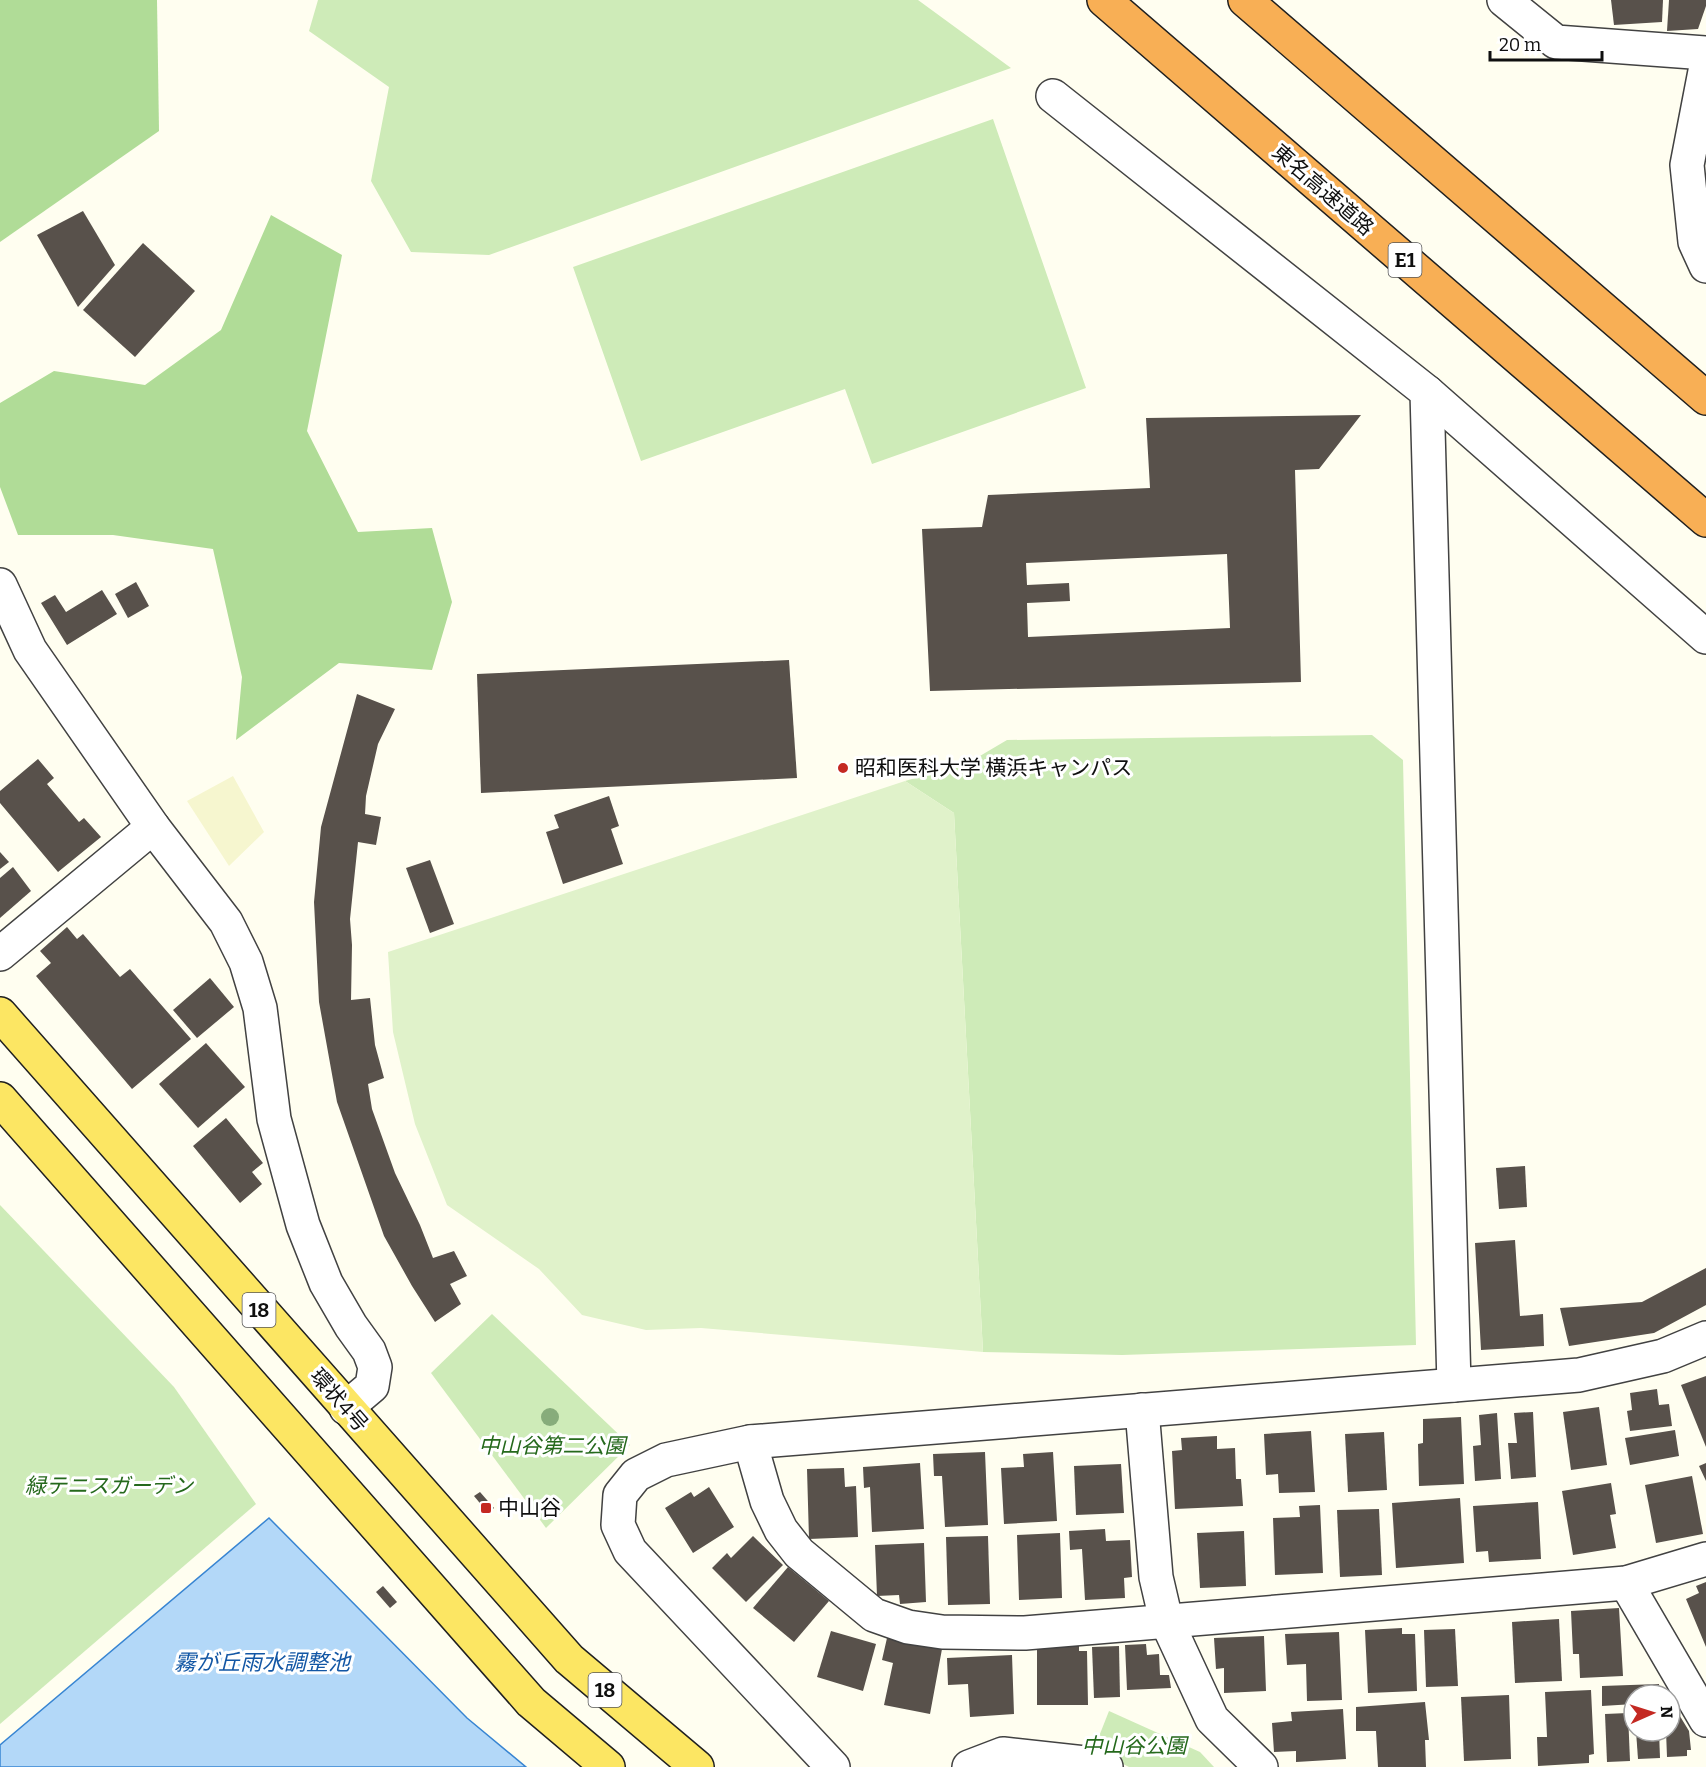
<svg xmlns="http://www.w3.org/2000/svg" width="1706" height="1767" font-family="Bitter,'Noto Sans JP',serif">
	<rect width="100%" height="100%" fill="#fffef0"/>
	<!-- farmland -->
	<path fill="#f6f6cf" d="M233,776L264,832L229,866L187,801Z"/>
	<!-- green -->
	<g fill="#ceebb8">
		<path d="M318,0H918L1011,68L489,255L411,252L371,181L389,87L309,31Z"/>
		<path d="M993,119L1086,388L872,464L845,389L641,461L573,267Z"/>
		<path d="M1372,735L1403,760L1416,1345L1122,1355L983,1352L954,813L905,781L968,763L1007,740Z"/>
		<path d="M0,1205L174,1387L256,1504L0,1724Z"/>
		<path d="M492,1314L630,1445L546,1528L431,1373Z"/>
		<path d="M1109,1711L1200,1752L1214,1767H1129L1094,1749Z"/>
	</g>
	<!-- forest -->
	<g fill="#b0dc97">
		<path d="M0,0H157L159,131L0,242Z"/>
		<path d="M271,215L342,255L307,431L358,532L432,528L452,602L432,670L339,663L236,740L242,677L213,549L113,535H18L0,487V403L54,371L145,385L221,330Z"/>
	</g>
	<!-- pitch -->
	<path fill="#e0f2ca" d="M905,781L954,813L983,1352L701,1328L646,1330L582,1315L539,1269L447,1205L415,1124L393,1032L388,952Z"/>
	<!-- water -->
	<path fill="#b3d8f8" stroke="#3885d2" stroke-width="1.5" d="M269,1518L467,1718L526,1767H0V1745Z"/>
	<!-- building -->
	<g fill="#58514b" fill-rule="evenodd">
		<path d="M1611,0H1663L1662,22L1614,25Z"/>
		<path d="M1669,0H1706V6L1698,29L1667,31Z"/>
		<path d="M83,211L115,265L78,307L37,235Z"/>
		<path d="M143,243L195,291L135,357L83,310Z"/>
		<path d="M1361,415L1319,469L1295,470L1301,682L930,691L922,529L982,527L988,495L1150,488L1146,418ZM1227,554L1230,628L1028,637L1027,603L1070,601L1069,583L1027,585L1026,563Z"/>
		<path d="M136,582L149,606L128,618L115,594Z"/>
		<path d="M102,590L117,614L67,645L41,603L55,595L66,612Z"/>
		<path d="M789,660L797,778L481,793L477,674Z"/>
		<path d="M357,694L395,709L378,744L366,796L365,814L381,817L376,845L358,842L350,919L352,945L351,1000L370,998L375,1045L384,1078L368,1084L372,1109L395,1173L420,1225L433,1258L454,1251L467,1276L450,1284L461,1304L435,1322L412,1286L384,1236L337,1102L319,1002L314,902L321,827Z"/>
		<path d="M38,759L54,778L47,784L79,822L84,818L101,837L58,872L0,803V791Z"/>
		<path d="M609,796L619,826L611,829L623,864L563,884L546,832L559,828L554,815Z"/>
		<path d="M0,852L9,862L0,869Z"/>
		<path d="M430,860L454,924L430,933L406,868Z"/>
		<path d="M13,867L31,891L0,918V878Z"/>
		<path d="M67,927L77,939L83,934L120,977L130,969L191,1039L132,1089L36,976L51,963L40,951Z"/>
		<path d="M210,978L234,1007L197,1038L173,1010Z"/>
		<path d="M206,1043L245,1087L198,1128L159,1084Z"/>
		<path d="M226,1118L263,1163L252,1172L262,1184L240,1203L193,1146Z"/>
		<path d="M1525,1166L1527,1207L1499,1209L1496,1168Z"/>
		<path d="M1515,1240L1520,1316L1543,1314L1544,1346L1481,1350L1475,1243Z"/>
		<path d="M1706,1268V1305L1654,1333L1569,1346L1560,1308L1642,1302Z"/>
		<path d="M1706,1376V1447L1681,1385Z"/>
		<path d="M1657,1389L1659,1405L1669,1404L1672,1426L1630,1431L1627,1411L1632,1410L1630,1393Z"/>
		<path d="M1599,1407L1607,1465L1571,1470L1563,1412Z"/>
		<path d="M1533,1412L1536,1477L1511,1479L1508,1443H1517L1514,1413Z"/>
		<path d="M1497,1413L1501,1479L1475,1481L1473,1446L1481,1445L1479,1415Z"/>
		<path d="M1461,1417L1464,1484L1419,1486L1418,1444L1423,1443V1419Z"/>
		<path d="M1675,1430L1679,1456L1630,1465L1625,1438Z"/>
		<path d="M1311,1431L1315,1492L1279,1493L1278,1474L1266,1475L1264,1434Z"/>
		<path d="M1384,1432L1387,1490L1348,1492L1345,1434Z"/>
		<path d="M1217,1436V1449L1235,1448L1236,1479H1241L1243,1506L1175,1509L1172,1451L1182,1450L1181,1438Z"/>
		<path d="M985,1452L988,1525L945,1527L942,1476H934L933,1454Z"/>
		<path d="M1053,1452L1057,1521L1004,1524L1001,1468L1024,1467L1023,1454Z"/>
		<path d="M920,1463L924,1529L872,1532L870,1487L864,1488L863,1467Z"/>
		<path d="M1706,1463V1481L1699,1466Z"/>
		<path d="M1121,1464L1124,1513L1076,1515L1074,1466Z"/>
		<path d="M844,1468L845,1487L856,1486L858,1537L809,1539L807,1469Z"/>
		<path d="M1692,1476L1703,1534L1656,1543L1645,1485Z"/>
		<path d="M1611,1483L1616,1514L1610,1515L1616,1548L1573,1555L1562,1491Z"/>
		<path d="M709,1487L734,1527L693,1553L665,1508L691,1492L694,1497Z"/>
		<path d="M480,1492L494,1508L488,1513L474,1496Z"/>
		<path d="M1460,1498L1464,1563L1396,1568L1392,1503Z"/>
		<path d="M1538,1502L1541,1559L1489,1562L1488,1551L1476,1552L1473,1506Z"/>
		<path d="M1320,1505L1323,1573L1275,1575L1273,1518L1300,1517L1299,1506Z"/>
		<path d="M1379,1509L1382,1575L1340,1577L1337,1510Z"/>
		<path d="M1105,1529L1106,1541L1130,1540L1132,1577L1124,1578L1125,1598L1085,1600L1082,1549L1070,1550L1069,1531Z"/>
		<path d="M1244,1531L1246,1586L1200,1588L1197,1533Z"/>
		<path d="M1060,1533L1062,1598L1019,1600L1017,1535Z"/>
		<path d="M753,1536L783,1565L746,1602L712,1568L727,1553L731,1558Z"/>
		<path d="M988,1536L990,1604L948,1605L946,1537Z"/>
		<path d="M924,1543L926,1602L900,1604L899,1595L877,1596L875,1545Z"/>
		<path d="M788,1567L829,1601L794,1642L753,1608Z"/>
		<path d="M1706,1582V1647L1686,1599L1699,1593L1696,1586Z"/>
		<path d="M383,1586L397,1602L390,1608L376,1592Z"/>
		<path d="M1619,1608L1623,1676L1580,1678L1579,1654H1573L1571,1611Z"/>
		<path d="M1559,1619L1562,1681L1515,1683L1512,1622Z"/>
		<path d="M1402,1628V1634H1415L1417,1691L1368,1693L1365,1630Z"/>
		<path d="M1455,1629L1458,1686L1426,1687L1424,1630Z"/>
		<path d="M831,1631L876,1644L863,1691L817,1677Z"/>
		<path d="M1339,1632L1342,1700L1307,1701L1306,1664L1287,1665L1285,1634Z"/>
		<path d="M1264,1636L1266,1691L1224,1693V1668L1216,1669L1214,1638Z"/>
		<path d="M887,1638L942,1649L930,1714L884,1705L893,1663L882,1660Z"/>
		<path d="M1146,1644L1147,1655L1159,1654L1160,1675H1169L1171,1688L1127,1690L1125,1645Z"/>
		<path d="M1037,1645H1079V1651H1087L1088,1705H1037Z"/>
		<path d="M1119,1646L1120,1697L1094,1698L1092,1647Z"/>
		<path d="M1012,1655L1014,1714L970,1717L968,1684L948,1685L947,1658Z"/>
		<path d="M1659,1684L1660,1695H1634V1704L1602,1706V1686Z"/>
		<path d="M1591,1690L1594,1754L1589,1755V1763L1538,1766L1537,1737H1547L1545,1692Z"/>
		<path d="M1509,1695L1511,1759L1464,1761L1461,1697Z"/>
		<path d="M1425,1702L1429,1740H1425L1426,1767H1378L1376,1731H1356V1707Z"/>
		<path d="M1670,1708H1675L1689,1731L1691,1750H1687V1756L1667,1757L1666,1731H1670Z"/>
		<path d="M1343,1709L1346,1759L1296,1762V1751L1274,1752L1272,1723L1292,1721L1291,1712Z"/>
		<path d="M1628,1713L1630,1761L1607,1762L1605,1714Z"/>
		<path d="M1636,1731H1659L1660,1758L1638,1759Z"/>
	</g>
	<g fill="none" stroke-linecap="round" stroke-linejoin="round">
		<!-- minor casing -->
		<g stroke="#424242" stroke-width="36">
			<g id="minor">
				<path d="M1504,0L1556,42L1706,53"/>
				<path d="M1706,66L1687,165L1695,242L1706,266"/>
				<path d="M1053,96L1427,392L1454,1385"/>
				<path d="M1427,392L1706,637"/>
				<path d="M0,585L30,650L153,827L226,922L246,962L260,1008L274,1119L303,1225L326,1283L351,1326L369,1351L375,1367L372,1386L346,1408"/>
				<path d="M0,954L153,827"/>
				<path d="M1142,1410L1156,1577L1166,1620L1212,1719L1261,1767"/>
				<path d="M750,1442L767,1501L781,1530L799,1553L874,1615L908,1627L942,1632L1025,1633L1626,1583L1706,1559"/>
				<path d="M1626,1583L1706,1720"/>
				<path d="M833,1767L630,1551L618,1525L620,1495L636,1475L666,1460L750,1442L1579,1375L1663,1356L1706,1338"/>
				<path d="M969,1767L1003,1754L1103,1765L1106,1767"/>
			</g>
		</g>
		<!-- major casing -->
		<g stroke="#202020" stroke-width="36">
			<g id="major">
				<path d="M0,1014L569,1659L697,1767"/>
				<path d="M0,1099L531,1702L608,1767"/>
			</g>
		</g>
		<!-- highway casing -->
		<g stroke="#202020" stroke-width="36">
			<g id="highway">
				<path d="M1104,0L1706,520"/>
				<path d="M1245,0L1706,398"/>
			</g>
		</g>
		<!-- minor -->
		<use href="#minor" stroke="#fff" stroke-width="33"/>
		<!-- major -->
		<use href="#major" stroke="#fce663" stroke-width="33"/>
		<!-- highway -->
		<use href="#highway" stroke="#f8af55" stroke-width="33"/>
	</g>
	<!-- trees -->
	<circle fill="#87ac7b" cx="550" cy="1417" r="9"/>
	<!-- markers -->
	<g fill="#c42922" stroke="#fff" stroke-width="2">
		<circle cx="843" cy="768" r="6"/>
		<rect x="480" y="1502" width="12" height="12" rx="3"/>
	</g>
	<g text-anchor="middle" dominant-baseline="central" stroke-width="6" stroke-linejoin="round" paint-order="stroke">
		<!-- shield labels -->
		<g fill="#fff" stroke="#575757" stroke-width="1.5">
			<rect x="1388.5" y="243" width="33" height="34" rx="4.5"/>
			<rect x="242.5" y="1293" width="33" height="34" rx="4.5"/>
			<rect x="588.5" y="1673" width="33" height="34" rx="4.5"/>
		</g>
		<g font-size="20" font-weight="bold" fill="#0f0f0f">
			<text x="1405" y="260">E1</text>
			<text x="259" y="1310">18</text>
			<text x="605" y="1690">18</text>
		</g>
		<!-- street labels -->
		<g font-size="21" fill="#0f0f0f" stroke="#fff">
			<text transform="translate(1323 190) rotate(41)">東名高速道路</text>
			<text transform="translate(339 1400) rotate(49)">環状4号</text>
		</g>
		<!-- poi labels -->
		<g font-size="21" fill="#0f0f0f" stroke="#fff" text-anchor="start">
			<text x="855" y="768">昭和医科大学 横浜キャンパス</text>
			<text x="498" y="1508">中山谷</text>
		</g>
		<!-- park labels -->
		<g font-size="21" font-style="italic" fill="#25691c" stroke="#fff">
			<text x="552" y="1446">中山谷第二公園</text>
			<text x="109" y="1486">緑テニスガーデン</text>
			<text x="1134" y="1746">中山谷公園</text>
		</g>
		<!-- water labels -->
		<g font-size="22" font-style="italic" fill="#1357a5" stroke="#fff">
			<text x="262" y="1662">霧が丘雨水調整池</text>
		</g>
	</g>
	<!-- north arrow -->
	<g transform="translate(1652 1713) rotate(87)"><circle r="28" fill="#ffffff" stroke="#9f9f9f" stroke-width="1.5"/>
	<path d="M0-4.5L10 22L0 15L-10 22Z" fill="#c42922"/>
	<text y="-9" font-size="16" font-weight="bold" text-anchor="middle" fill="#0f0f0f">N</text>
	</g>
	<!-- scale -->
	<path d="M1490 51v9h112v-9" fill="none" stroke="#0f0f0f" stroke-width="3"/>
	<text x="1499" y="51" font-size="18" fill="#0f0f0f" stroke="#ffffff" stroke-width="4.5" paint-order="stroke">20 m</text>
</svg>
